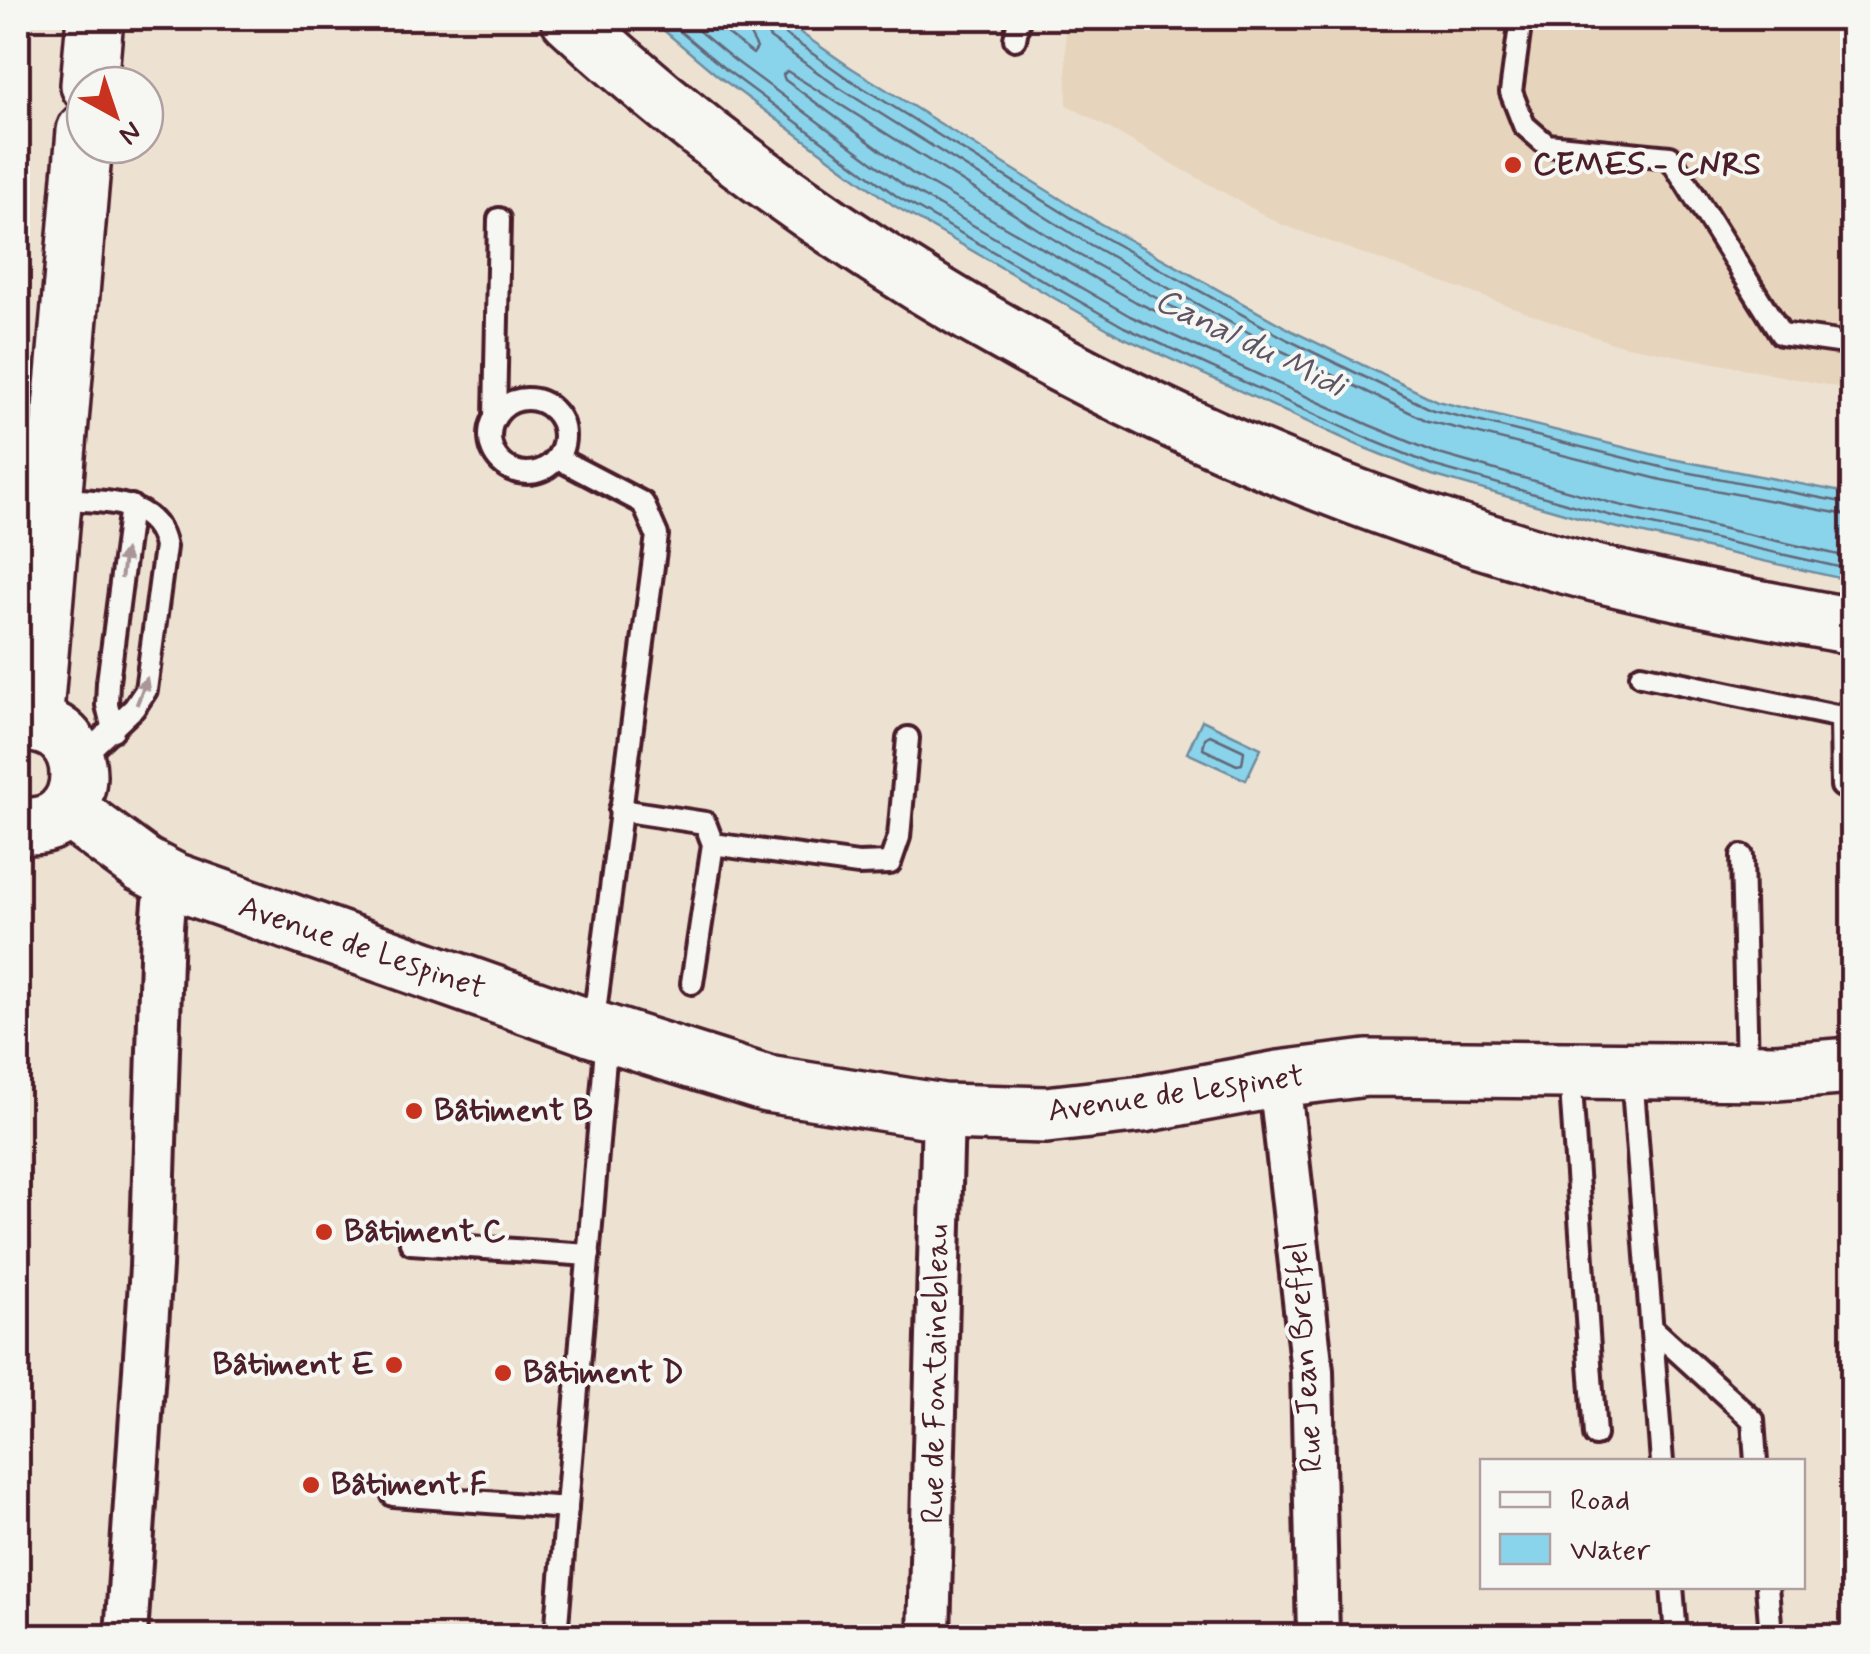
<svg xmlns="http://www.w3.org/2000/svg" width="1870" height="1654" font-family="Mynerve,sans-serif">
	<rect width="100%" height="100%" fill="#ede2d2"/>
	<filter id="ink" filterUnits="userSpaceOnUse"><feTurbulence type="fractalNoise" baseFrequency=".01" numOctaves="2"/><feDisplacementMap in="SourceGraphic" scale="20" xChannelSelector="R" yChannelSelector="G"/><feConvolveMatrix kernelMatrix="1 2 1 2 8 2 1 2 1" color-interpolation-filters="sRGB"/></filter>
	<g filter="url(#ink)">
		<!-- built -->
		<path fill="#e7d4bc" d="M1065,18H1852V390L1612,343L1280,224L1067,105Z"/>
		<!-- water -->
		<g fill="#8ad4eb" stroke="#708c9e" stroke-width="2.5">
			<path d="M649,18H779L850,67L1099,223L1292,331L1437,401L1667,458L1852,494V581L1609,526L1432,475L1360,446L1120,336L893,205L718,76Z"/>
			<path d="M1202,720L1261,748L1246,780L1187,753Z"/>
		</g>
		<g fill="none" stroke-linecap="round" stroke-linejoin="round">
			<!-- shore -->
			<g stroke="#646778" stroke-width="2.5">
				<path d="M664,18L725,69L898,197L1124,327L1364,437L1435,466L1612,516L1852,570"/>
				<path d="M683,18L733,59L905,186L1130,316L1369,425L1439,454L1615,504L1852,558"/>
				<path d="M707,18L753,54L757,48L749,33L747,18"/>
				<path d="M762,18L763,28L770,38L838,87L1087,243L1282,351L1428,421L1662,480L1852,516"/>
				<path d="M775,18L779,30L844,76L1094,232L1288,340L1433,410L1665,468L1852,504"/>
				<path d="M787,71L1079,255L1178,310L1179,317L1173,319L1136,302L913,174L785,80L783,75Z"/>
				<path d="M1210,735L1244,751L1242,764L1237,765L1203,749L1205,738Z"/>
			</g>
			<!-- lane casing -->
			<g stroke="#4a1f2b" stroke-width="28">
				<g id="lane">
					<path d="M1521,18L1511,92L1524,125L1547,145L1670,157L1781,334L1852,344"/>
					<path d="M1015,39L1019,18"/>
					<circle cx="527" cy="436" r="37"/>
					<path d="M495,417L499,219"/>
					<path d="M557,458L643,503L657,535L593,1027"/>
					<path d="M55,498C96,503 156,495 165,547L146,690L134,708L79,760"/>
					<path d="M1641,675L1841,717"/>
					<path d="M113,730L107,705L108,682L131,506"/>
					<path d="M1842,786L1841,717L1852,707"/>
					<path d="M620,810L705,823L713,844L692,983"/>
					<path d="M713,844L858,864L890,863L899,837L908,738"/>
					<path d="M1742,856L1747,1069"/>
					<path d="M1570,1073L1595,1435"/>
					<path d="M1632,1075L1662,1462"/>
					<path d="M411,1243L589,1255"/>
					<path d="M1652,1328L1753,1420L1756,1462"/>
					<path d="M393,1495L567,1508"/>
					<path d="M1672,1586L1676,1636"/>
					<path d="M1767,1586L1771,1636"/>
					<path d="M556,1636L607,1036"/>
				</g>
			</g>
			<!-- street casing -->
			<g stroke="#4a1f2b" stroke-width="48">
				<g id="street">
					<path d="M1279,1079L1312,1371L1318,1636"/>
					<path d="M126,1636L151,1267L162,927L164,903L174,881"/>
					<path d="M929,1636L943,1112"/>
				</g>
			</g>
			<!-- secondary casing -->
			<g stroke="#4a1f2b" stroke-width="62">
				<g id="secondary">
					<path d="M89,85L95,18"/>
					<path d="M34,724L85,131"/>
					<path d="M18,725C100,714 96,839 18,825"/>
					<path d="M67,809L143,865L174,881L593,1029L767,1084L943,1112L1046,1115L1143,1104L1279,1079L1367,1068L1776,1072L1852,1066"/>
				</g>
			</g>
			<!-- primary casing -->
			<g stroke="#4a1f2b" stroke-width="62">
				<path id="primary" d="M569,18C846,274 1189,457 1550,561C1649,589 1751,607 1852,626"/>
			</g>
			<!-- lane -->
			<use href="#lane" stroke="#f6f6f2" stroke-width="20"/>
			<!-- street -->
			<use href="#street" stroke="#f6f6f2" stroke-width="40"/>
			<!-- secondary -->
			<use href="#secondary" stroke="#f6f6f2" stroke-width="55"/>
			<!-- primary -->
			<use href="#primary" stroke="#f6f6f2" stroke-width="55"/>
		</g>
		<!-- one-way arrows -->
		<defs><path id="oneway-solid" d="M-6-.8H1V-3.2L6.5 0L1 3.2V.8H-6Z" transform="scale(2.5)"/></defs>
		<g fill="#a99598">
			<use href="#oneway-solid" transform="translate(123 564) rotate(-83)"/>
			<use href="#oneway-solid" transform="translate(142 691) rotate(-69)"/>
		</g>
	</g>
	<!-- markers -->
	<g fill="#c8321e" stroke="#f6f6f2" stroke-width="4">
		<circle cx="1513" cy="165" r="10"/>
		<circle cx="414" cy="1111" r="10"/>
		<circle cx="324" cy="1232" r="10"/>
		<circle cx="394" cy="1365" r="10"/>
		<circle cx="503" cy="1373" r="10"/>
		<circle cx="311" cy="1485" r="10"/>
	</g>
	<g text-anchor="middle" dominant-baseline="central" stroke-width="8" stroke-linejoin="round" paint-order="stroke">
		<!-- poi labels -->
		<g font-size="32" font-weight="bold" fill="#4a1f2b" stroke="#f6f6f2" text-anchor="start">
			<text x="1533" y="165">CEMES - CNRS</text>
			<text x="434" y="1111">Bâtiment B</text>
			<text x="344" y="1232">Bâtiment C</text>
			<text x="374" y="1365" text-anchor="end">Bâtiment E</text>
			<text x="523" y="1373">Bâtiment D</text>
			<text x="331" y="1485">Bâtiment F</text>
		</g>
		<!-- street labels -->
		<g font-size="32" fill="#4a1f2b" stroke="#f6f6f2">
			<text transform="translate(362 948) rotate(19)">Avenue de Lespinet</text>
			<text transform="translate(1176 1094) rotate(-8)">Avenue de Lespinet</text>
			<text transform="translate(1305 1357) rotate(-94)">Rue Jean Breffel</text>
			<text transform="translate(936 1374) rotate(-89)">Rue de Fontainebleau</text>
		</g>
		<!-- water labels -->
		<g font-size="35" font-style="italic" fill="#5d5565" stroke="#f6f6f2">
			<text transform="translate(1250 343) rotate(26)">Canal du Midi</text>
		</g>
	</g>
	<!-- margin -->
	<rect width="1870" height="1654" fill="none" stroke="#f6f6f2" stroke-width="60"/>
	<rect x="30" y="30" width="1810" height="1594" fill="none" stroke="#4a1f2b" stroke-width="4" filter="url(#ink)"/>
	<!-- legend -->
	<rect x="1480" y="1459" width="325" height="130" fill="#f6f6f2" stroke="#b1a0a2" stroke-width="2.5"/>
	<rect x="1500" y="1492" width="50" height="15" fill="#f6f6f2" stroke="#b1a0a2" stroke-width="2.5"/>
	<text x="1570" y="1509" font-size="30" fill="#4a1f2b">Road</text>
	<rect x="1500" y="1534" width="50" height="30" fill="#8ad4eb" stroke="#b1a0a2" stroke-width="2.5"/>
	<text x="1570" y="1559" font-size="30" fill="#4a1f2b">Water</text>
	<!-- north arrow -->
	<g transform="translate(115 115) rotate(140)"><circle r="48" fill="#f6f6f2" stroke="#b1a0a2" stroke-width="2.5"/>
	<path d="M0-8L18 38L0 25L-18 38Z" fill="#c8321e"/>
	<text y="-15" font-size="28" font-weight="bold" text-anchor="middle" fill="#4a1f2b">N</text>
	</g>
</svg>
